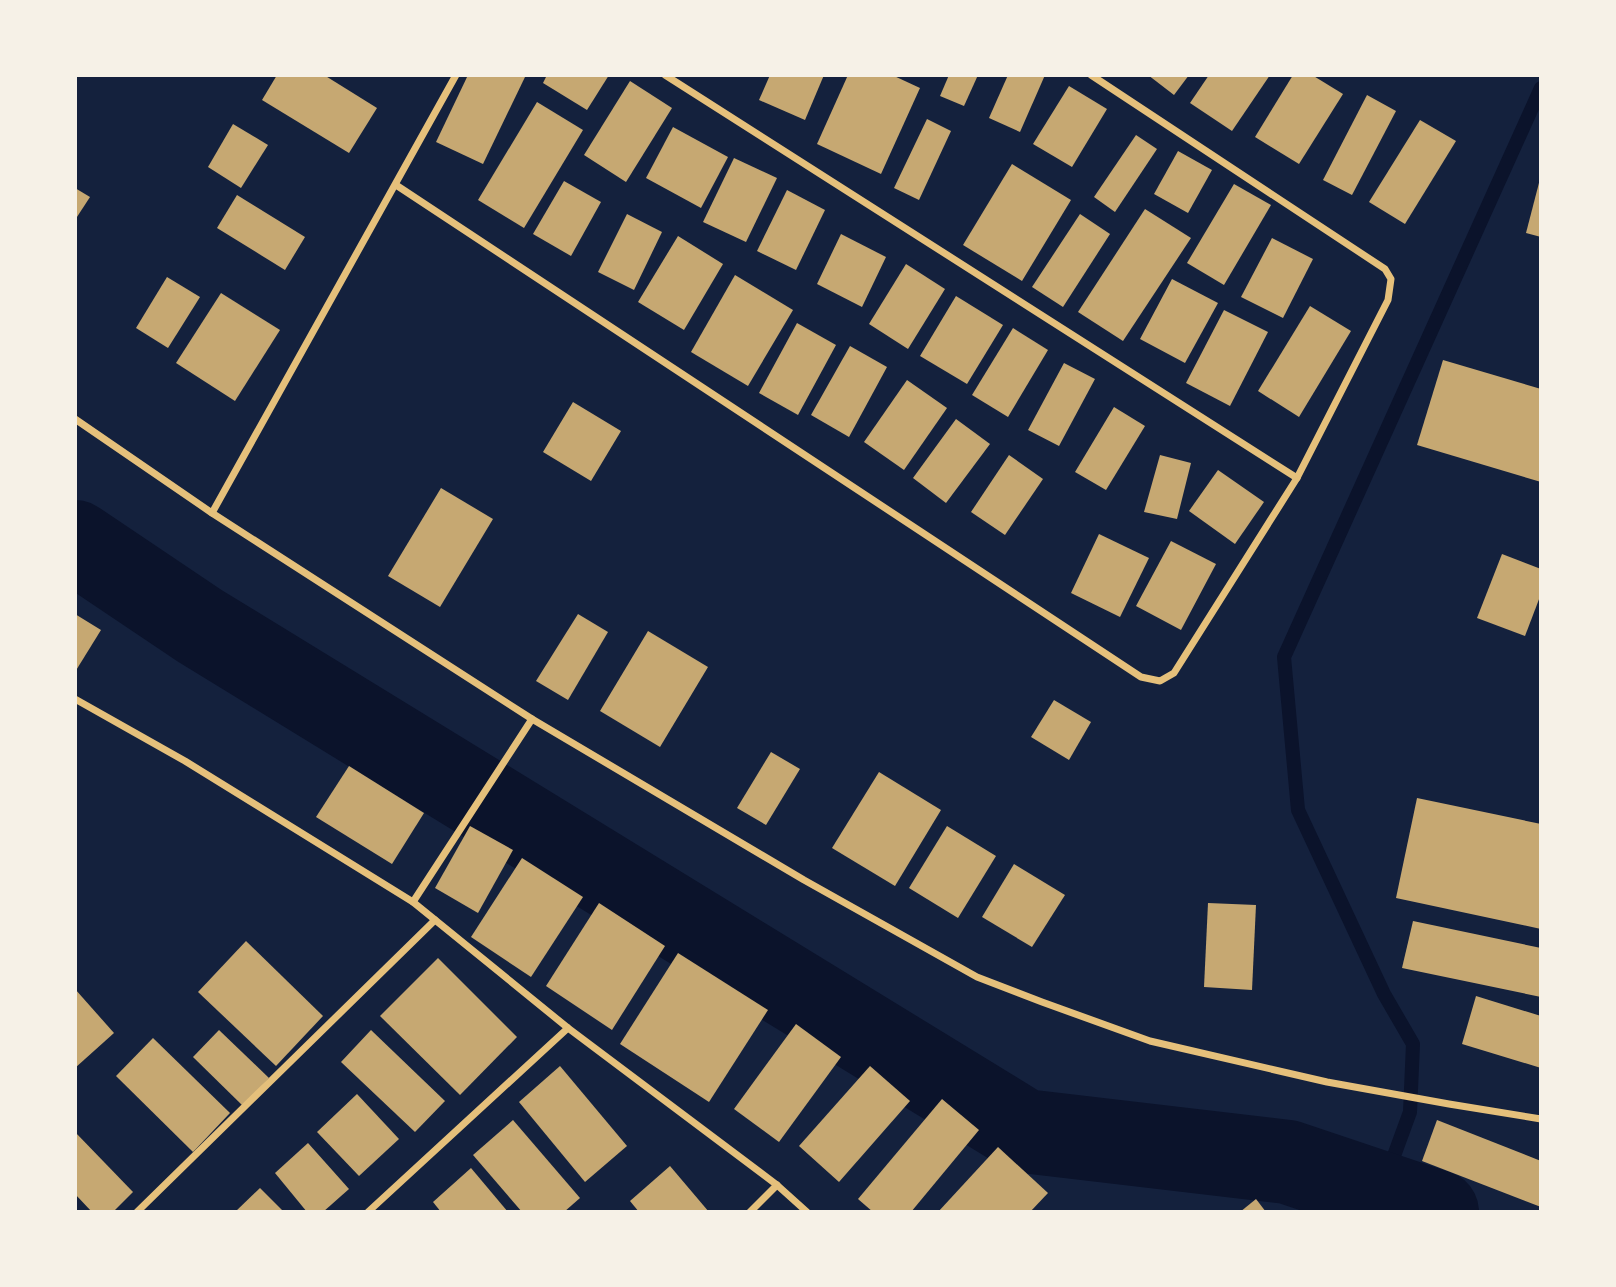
<svg xmlns="http://www.w3.org/2000/svg" width="1616" height="1287" font-family="Overpass,sans-serif">
	<rect width="100%" height="100%" fill="#14213d"/>
	<g fill="none" stroke-linecap="round" stroke-linejoin="round">
		<!-- stream -->
		<path stroke="#0b132b" stroke-width="14" d="M1380,1194L1410,1112L1413,1044L1384,994L1298,810L1284,657L1541,88"/>
		<!-- river -->
		<path stroke="#0b132b" stroke-width="84" d="M75,542L200,626L1024,1131L1288,1162L1437,1212"/>
	</g>
	<!-- building -->
	<g fill="#c6a872">
		<path d="M277,75H324L377,108L349,153L262,100Z"/>
		<path d="M468,75H522L525,77L483,164L436,142Z"/>
		<path d="M547,75H609L587,110L543,83Z"/>
		<path d="M770,75H824L805,120L759,100Z"/>
		<path d="M848,75H892L920,88L881,174L817,144Z"/>
		<path d="M949,75H978L964,106L940,96Z"/>
		<path d="M1008,75H1045L1020,132L989,118Z"/>
		<path d="M1148,75H1189L1174,95Z"/>
		<path d="M1209,75H1270L1232,131L1190,103Z"/>
		<path d="M1293,75H1312L1343,94L1299,164L1255,137Z"/>
		<path d="M630,81L672,108L626,182L584,155Z"/>
		<path d="M1069,86L1107,109L1072,167L1033,144Z"/>
		<path d="M1367,95L1396,111L1352,195L1323,180Z"/>
		<path d="M537,102L583,130L524,228L478,200Z"/>
		<path d="M927,119L951,131L919,200L894,188Z"/>
		<path d="M1420,120L1456,141L1405,224L1369,202Z"/>
		<path d="M233,124L268,145L241,188L208,167Z"/>
		<path d="M673,127L728,157L701,208L646,178Z"/>
		<path d="M1136,135L1157,149L1115,212L1094,197Z"/>
		<path d="M1178,151L1212,170L1188,213L1154,194Z"/>
		<path d="M734,158L777,178L746,242L703,222Z"/>
		<path d="M1012,164L1071,200L1022,281L963,245Z"/>
		<path d="M1540,179H1541V237L1526,233Z"/>
		<path d="M564,181L601,202L571,256L533,234Z"/>
		<path d="M1234,184L1271,205L1224,285L1187,263Z"/>
		<path d="M75,188L90,197L75,220Z"/>
		<path d="M787,190L825,210L796,270L757,251Z"/>
		<path d="M237,195L305,237L285,270L217,228Z"/>
		<path d="M1145,209L1191,238L1123,341L1078,312Z"/>
		<path d="M627,214L662,232L634,290L598,272Z"/>
		<path d="M1080,214L1110,234L1063,307L1032,287Z"/>
		<path d="M841,234L886,257L862,307L817,284Z"/>
		<path d="M678,236L723,264L684,330L638,302Z"/>
		<path d="M1272,238L1313,259L1283,318L1241,297Z"/>
		<path d="M906,264L945,289L908,349L869,324Z"/>
		<path d="M735,275L793,310L748,386L691,352Z"/>
		<path d="M167,277L200,297L168,348L136,328Z"/>
		<path d="M1172,279L1218,303L1185,363L1140,339Z"/>
		<path d="M221,293L280,330L235,401L176,363Z"/>
		<path d="M956,296L1003,325L967,384L920,356Z"/>
		<path d="M1310,306L1351,331L1299,417L1258,391Z"/>
		<path d="M1224,310L1268,332L1230,406L1186,383Z"/>
		<path d="M797,323L836,345L798,415L759,393Z"/>
		<path d="M1013,328L1048,350L1008,417L972,395Z"/>
		<path d="M850,346L887,367L849,437L811,415Z"/>
		<path d="M1443,360L1541,389V482L1417,445Z"/>
		<path d="M1064,363L1095,379L1059,446L1028,430Z"/>
		<path d="M907,380L947,408L904,470L864,442Z"/>
		<path d="M573,402L621,431L591,481L543,452Z"/>
		<path d="M1114,407L1145,426L1106,490L1075,472Z"/>
		<path d="M956,419L990,444L946,503L913,478Z"/>
		<path d="M1009,455L1043,479L1005,535L971,512Z"/>
		<path d="M1160,455L1191,463L1177,519L1144,512Z"/>
		<path d="M1218,470L1264,502L1235,544L1189,511Z"/>
		<path d="M441,488L493,519L440,607L388,576Z"/>
		<path d="M1099,534L1149,558L1120,617L1071,593Z"/>
		<path d="M1171,541L1216,564L1181,630L1136,606Z"/>
		<path d="M1502,554L1541,569V594L1525,636L1477,618Z"/>
		<path d="M75,614L101,630L75,672Z"/>
		<path d="M578,614L608,632L568,700L536,681Z"/>
		<path d="M648,631L708,667L660,747L600,711Z"/>
		<path d="M1054,700L1091,722L1069,760L1031,737Z"/>
		<path d="M771,752L800,769L766,825L737,808Z"/>
		<path d="M349,766L424,813L392,864L316,817Z"/>
		<path d="M879,772L941,810L895,886L832,848Z"/>
		<path d="M1417,798L1541,824V929L1396,898Z"/>
		<path d="M470,826L513,850L478,913L435,888Z"/>
		<path d="M947,826L996,856L958,918L909,888Z"/>
		<path d="M522,858L583,897L531,977L471,937Z"/>
		<path d="M1014,864L1065,895L1032,947L982,917Z"/>
		<path d="M599,903L665,946L612,1030L546,986Z"/>
		<path d="M1208,903L1256,905L1252,990L1204,987Z"/>
		<path d="M1413,921L1541,948V997L1402,968Z"/>
		<path d="M246,941L323,1016L276,1066L198,992Z"/>
		<path d="M678,953L768,1010L709,1102L620,1044Z"/>
		<path d="M438,958L517,1037L460,1095L380,1016Z"/>
		<path d="M75,989L114,1033L75,1068Z"/>
		<path d="M1476,996L1541,1016V1068L1462,1044Z"/>
		<path d="M796,1024L841,1057L779,1142L734,1109Z"/>
		<path d="M219,1030L269,1078L243,1106L193,1057Z"/>
		<path d="M371,1030L445,1101L415,1132L341,1062Z"/>
		<path d="M153,1038L230,1113L193,1152L116,1076Z"/>
		<path d="M560,1066L627,1146L585,1182L519,1102Z"/>
		<path d="M870,1066L910,1101L839,1182L799,1146Z"/>
		<path d="M357,1094L399,1139L359,1176L317,1132Z"/>
		<path d="M942,1099L979,1130L911,1212H873L858,1199Z"/>
		<path d="M513,1120L580,1198L564,1212H522L473,1155Z"/>
		<path d="M1437,1120L1541,1161V1207L1422,1161Z"/>
		<path d="M75,1132L133,1192L113,1212H92L75,1194Z"/>
		<path d="M308,1143L349,1189L323,1212H307L275,1173Z"/>
		<path d="M998,1147L1048,1193L1030,1212H938Z"/>
		<path d="M670,1166L709,1212H639L630,1201Z"/>
		<path d="M471,1168L508,1212H441L433,1202Z"/>
		<path d="M260,1188L284,1212H235Z"/>
		<path d="M1256,1199L1266,1212H1240Z"/>
	</g>
	<g fill="none" stroke-linecap="round" stroke-linejoin="round">
		<!-- minor -->
		<g stroke="#e5c07b" stroke-width="7">
			<path d="M665,75L1297,478"/>
			<path d="M396,185L1141,677L1160,681L1174,673L1297,478L1388,300L1391,279L1385,269L1091,75"/>
			<path d="M75,419L212,513L532,719L804,880L977,977L1042,1002L1150,1041L1327,1082L1449,1104L1541,1119"/>
			<path d="M212,513L456,75"/>
			<path d="M75,699L185,761L413,902L568,1028L777,1185L807,1212"/>
			<path d="M413,902L532,719"/>
			<path d="M137,1212L435,920"/>
			<path d="M368,1212L568,1028"/>
			<path d="M750,1212L777,1185"/>
		</g>
	</g>
	<!-- border -->
	<rect width="1616" height="1287" fill="none" stroke="#f6f1e7" stroke-width="154"/>
</svg>
